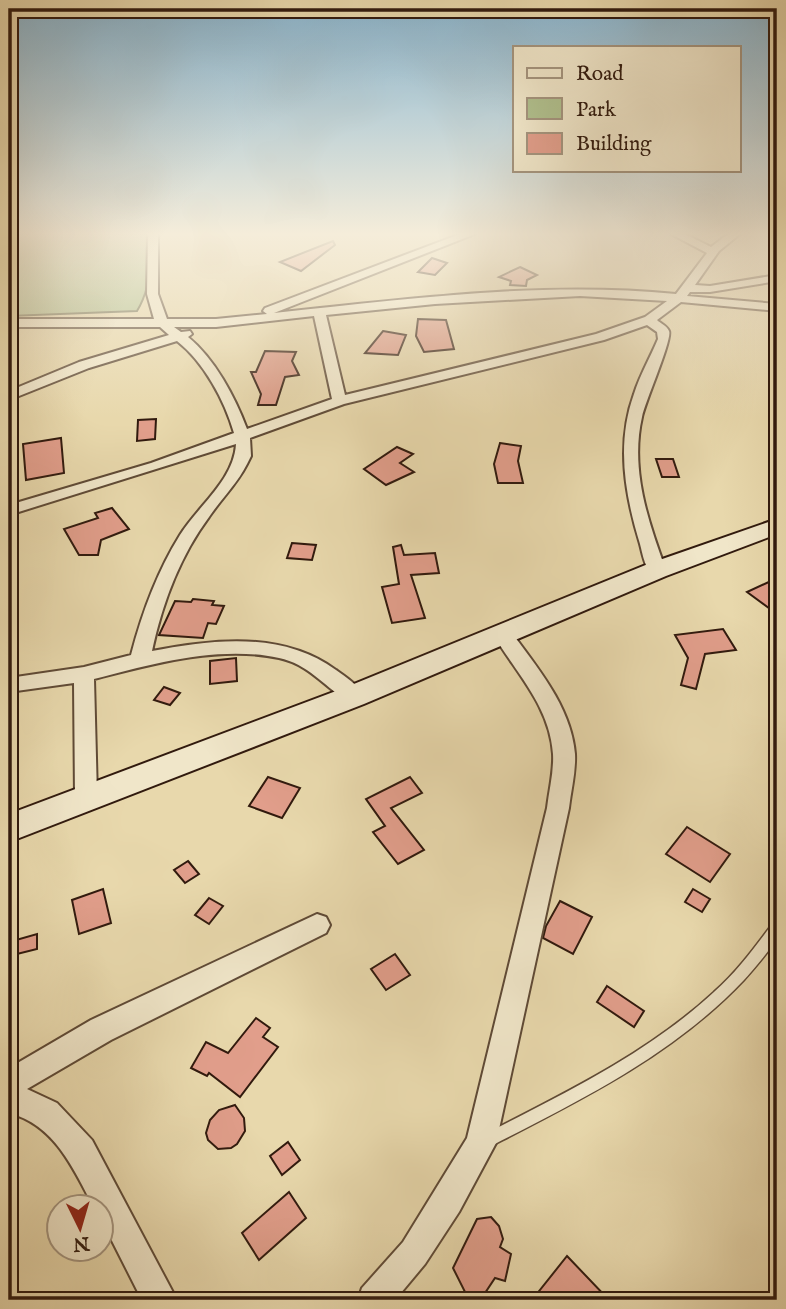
<svg xmlns="http://www.w3.org/2000/svg" width="786" height="1309" font-family="'IM FELL English',serif">
	<rect width="100%" height="100%" fill="#e8d8ac"/>
	<filter id="stains"><feTurbulence type="fractalNoise" baseFrequency=".00286" numOctaves="4"/><feColorMatrix values="0 0 0 0 .2 0 0 0 0 .09 0 0 0 0 .02 0 0 0 .5 -.17"/></filter>
	<radialGradient id="worn" r=".72"><stop offset=".6" stop-color="#630" stop-opacity="0"/><stop offset="1" stop-color="#630" stop-opacity=".3"/></radialGradient>
	<!-- green -->
	<path fill="#b0c08e" stroke="#706d4e" stroke-width="2" d="M9,234H150C152,259 150,290 137,311L9,316Z"/>
	<!-- building -->
	<g fill="#e19e8b" stroke="#311a0e" stroke-width="2">
		<path d="M333,241L335,245L301,271L280,262Z"/>
		<path d="M432,258L447,263L435,275L418,272Z"/>
		<path d="M520,267L537,275L527,280L526,286L510,285L511,281L499,277Z"/>
		<path d="M418,319L446,320L454,349L424,352L416,336Z"/>
		<path d="M383,331L406,335L398,355L365,353Z"/>
		<path d="M265,351L296,352L292,361L299,375L285,377L276,405H258L261,394L251,372H256Z"/>
		<path d="M156,419L155,439L137,441L138,420Z"/>
		<path d="M61,438L64,473L26,480L23,444Z"/>
		<path d="M500,443L521,446L518,461L523,483H498L494,464Z"/>
		<path d="M397,447L413,454L400,463L414,472L386,485L364,469Z"/>
		<path d="M656,459H673L679,477H662Z"/>
		<path d="M112,508L129,529L101,540L98,555H79L64,529L98,518L95,513Z"/>
		<path d="M292,543L316,545L312,560L287,558Z"/>
		<path d="M401,545L404,555L435,553L439,573L411,575L425,618L392,623L382,587L399,584L393,547Z"/>
		<path d="M771,581L777,586V614L747,592Z"/>
		<path d="M193,599L214,601L212,605L224,606L216,624L208,623L203,638L159,635L175,601L191,602Z"/>
		<path d="M723,629L736,650L705,654L696,689L681,685L688,658L675,635Z"/>
		<path d="M236,658L237,681L210,684V661Z"/>
		<path d="M164,687L180,693L170,705L154,700Z"/>
		<path d="M268,777L300,788L282,818L249,806Z"/>
		<path d="M410,777L422,793L391,808L424,850L398,864L373,832L385,826L366,799Z"/>
		<path d="M687,827L730,854L710,882L666,854Z"/>
		<path d="M188,861L199,874L185,883L174,870Z"/>
		<path d="M103,889L111,923L79,934L72,900Z"/>
		<path d="M693,889L710,899L702,912L685,902Z"/>
		<path d="M209,898L223,906L209,924L195,915Z"/>
		<path d="M560,901L592,917L573,954L543,938L546,926Z"/>
		<path d="M37,934V949L9,956V942Z"/>
		<path d="M395,954L410,975L386,990L371,969Z"/>
		<path d="M607,986L644,1011L634,1027L597,1002Z"/>
		<path d="M256,1018L270,1028L263,1037L278,1047L240,1097L209,1073L207,1076L191,1068L206,1042L228,1053Z"/>
		<path d="M235,1105L244,1118L245,1131L237,1144L231,1148L218,1149L208,1140L206,1133L210,1120L219,1110Z"/>
		<path d="M288,1142L300,1160L282,1175L270,1156Z"/>
		<path d="M289,1192L306,1218L259,1260L242,1233Z"/>
		<path d="M491,1217L499,1226L503,1239L500,1247L511,1254L505,1281L495,1278L485,1293L467,1296L453,1268L477,1219Z"/>
		<path d="M567,1256L609,1300H532Z"/>
	</g>
	<g fill="none" stroke-linecap="round" stroke-linejoin="round">
		<!-- lane casing -->
		<g stroke="#5f4a36" stroke-width="3">
			<path id="lane" d="M777,921C777,925 778,933 777,937C774,946 751,972 744,980C674,1054 583,1099 493,1145L488,1147L483,1145L481,1140L483,1135C563,1094 647,1054 714,992C737,972 755,947 773,923Z"/>
		</g>
		<!-- street casing -->
		<g stroke="#5f4a36" stroke-width="4">
			<g id="street">
				<path d="M148,234H158V294L167,319H216L267,314L263,311L265,308L460,234H475L274,313C407,299 542,281 676,294L707,253L671,234H685L711,247L728,234H740L719,251L695,285L710,286L777,275V281L710,292H690L687,296L777,304V311L681,302L657,320C660,323 667,326 669,331C673,338 645,402 642,417C630,469 648,522 666,570L657,576C645,572 643,555 640,544C625,495 616,444 634,394C640,375 650,358 658,339L657,332L647,325L604,340L344,404L250,438L251,456L247,464C237,484 221,499 209,517C180,556 162,604 152,651C213,639 283,631 336,670C346,677 358,685 364,696L361,701C356,703 351,704 346,700C323,685 308,664 279,658C219,645 152,664 94,679L97,797L94,803L86,806L78,803L75,797L74,683L9,692V678L84,667L131,655C142,613 157,572 180,535C198,506 234,480 236,444L9,515V505L151,463L234,433C225,401 204,362 177,341L89,368L9,400V391L79,362L169,335L160,327H9V319H154L147,294ZM580,296L667,301L645,317L596,334L345,395L326,315L435,304ZM314,316L332,399L247,429C235,397 215,359 188,337L192,334L190,331L181,332L174,327H216Z"/>
				<path d="M502,627L509,629C536,666 571,706 575,754C576,772 571,790 569,808L496,1143L459,1212L425,1264L395,1300H358L362,1288L403,1242L467,1138L547,808C549,790 554,772 553,754C550,706 516,673 493,634L495,629Z"/>
				<path d="M317,914L326,917L330,925L326,933L111,1040L27,1089L57,1103L92,1140L177,1300H142L102,1221V1208H94C74,1169 54,1124 9,1113V1068L91,1020Z"/>
			</g>
		</g>
		<!-- secondary casing -->
		<g stroke="#311a0e" stroke-width="4">
			<path id="secondary" d="M777,519V534L666,576L364,704L9,842V814L344,688L648,564Z"/>
		</g>
		<!-- lane -->
		<use href="#lane" fill="#f0e6c9" fill-rule="evenodd"/>
		<!-- street -->
		<use href="#street" fill="#f0e6c9" fill-rule="evenodd"/>
		<!-- secondary -->
		<use href="#secondary" fill="#f0e6c9" fill-rule="evenodd"/>
	</g>
	<!-- sky -->
	<linearGradient id="sky" x2="0" y2="1"><stop stop-color="#88b6d2"/><stop offset="0.56" stop-color="#f5edda"/><stop offset="1" stop-color="#f5edda" stop-opacity="0"/></linearGradient>
	<rect width="786" height="418" fill="url(#sky)"/>
	<!-- margin -->
	<rect width="786" height="1309" fill="none" stroke="#e8d8ac" stroke-width="35"/>
	<rect x="10" y="10" width="765" height="1288" fill="none" stroke="#311a0e" stroke-width="3.5"/>
	<rect x="18" y="18" width="751" height="1274" fill="none" stroke="#311a0e" stroke-width="2"/>
	<!-- legend -->
	<rect x="513" y="46" width="228" height="126" fill="#f0e6c9" stroke="#a4947e" stroke-width="2"/>
	<rect x="527" y="68" width="35" height="10" fill="#f0e6c9" stroke="#a4947e" stroke-width="2"/>
	<text x="576" y="80" font-size="21" fill="#311a0e">Road</text>
	<rect x="527" y="98" width="35" height="21" fill="#b0c08e" stroke="#a4947e" stroke-width="2"/>
	<text x="576" y="116" font-size="21" fill="#311a0e">Park</text>
	<rect x="527" y="133" width="35" height="21" fill="#e19e8b" stroke="#a4947e" stroke-width="2"/>
	<text x="576" y="150" font-size="21" fill="#311a0e">Building</text>
	<!-- north arrow -->
	<g transform="translate(80 1228) rotate(175)"><circle r="33" fill="#f0e6c9" stroke="#a4947e" stroke-width="2"/>
	<path d="M0-5L12 26L0 18L-12 26Z" fill="#8f2418"/>
	<text y="-10" font-size="19" font-weight="bold" text-anchor="middle" fill="#311a0e">N</text>
	</g>
	<rect width="100%" height="100%" filter="url(#stains)"/>
	<rect width="100%" height="100%" fill="url(#worn)"/>
</svg>
